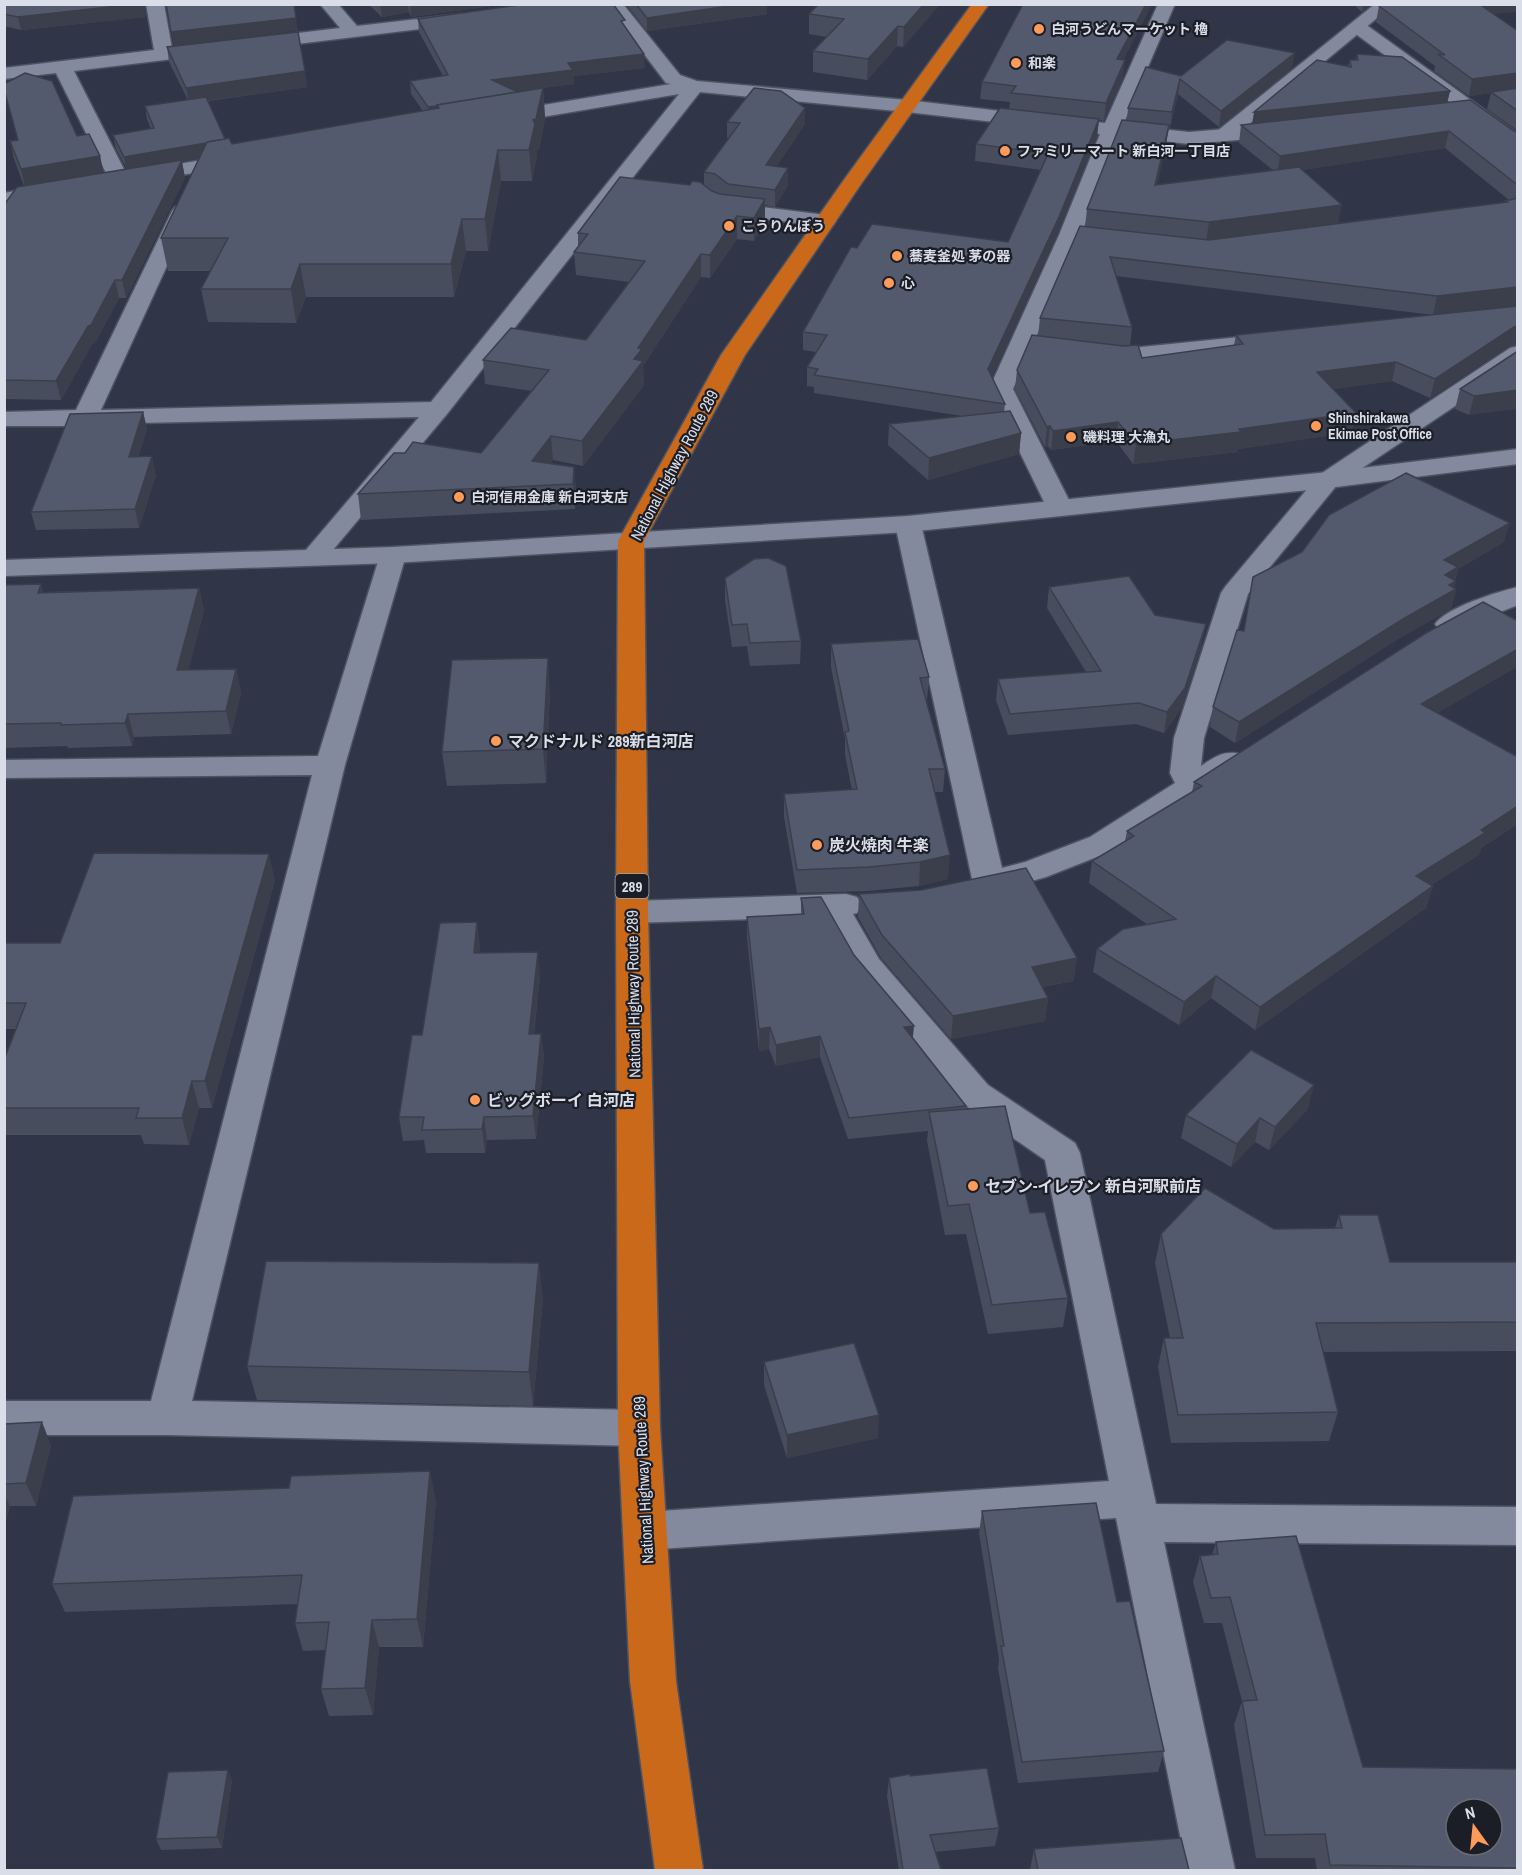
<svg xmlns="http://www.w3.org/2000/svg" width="1522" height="1875" font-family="'Archivo Narrow','Noto Sans JP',sans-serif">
	<rect width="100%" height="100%" fill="#303647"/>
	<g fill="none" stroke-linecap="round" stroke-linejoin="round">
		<!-- street casing -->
		<g stroke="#4e5362" stroke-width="3">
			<g id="street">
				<path d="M146,4H164L172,48L340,28L320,4H338L357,26L461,14L467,15L470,19L467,23L461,24L74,71L129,179L126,183H112L109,179L56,73L4,79V68L154,50Z"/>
				<path d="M606,4H623L680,75L697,81L907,100L1105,123L1158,4H1175L1123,125L1189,132L1286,124L1293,126L1296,130L1293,134L1286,136L1189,144L1118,136L1081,235L1013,389L1073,508L1069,513L1060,516L1051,513L1047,508L989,389L1059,235L1100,134L907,112L700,92L447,414L322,563L313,565L304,563L300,557L419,417L92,424L84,426H4V412L76,410L172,211L175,207L182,205L189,207L192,211L101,410L431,402L679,94L501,124L494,122L491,118L494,114L501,112L671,84L666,83Z"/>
				<path d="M1359,23L1365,24L1518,134V149L1511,147L1353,32L1350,28L1353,24Z"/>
				<path d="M240,154L247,156L250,160L247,164L140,182L133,180L130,176L133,172L140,170Z"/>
				<path d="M53,184L60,186L63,190L60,194L4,205V193Z"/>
				<path d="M721,202L826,215L833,217L836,221L833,225L826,227L714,212L711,208L714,204Z"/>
				<path d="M1279,333L1287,335L1290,340L1287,345L1121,363L1089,358L1085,353L1089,348L1097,346L1121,349Z"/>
				<path d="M1518,346V364L1337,485L1248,594L1204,738L1201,766C1215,757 1224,750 1241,754L1245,761L1241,768L1112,851L1046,877L986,894L975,891L970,883L972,879L895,524L899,518L908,516L917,518L921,524L1002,868L1025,862L1090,837L1175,783L1170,773L1174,738L1221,593L1225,587L1319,475L1510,348Z"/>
				<path d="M393,547L402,549L406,555L345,765L192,1401L639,1410L654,1416L660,1428L654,1440L639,1446L167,1435H4V1401H151L312,775L4,778V760L318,756L380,555L384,549Z"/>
				<path d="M1518,587V605L1449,632L1439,630L1435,624C1447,607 1497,592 1518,587Z"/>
				<path d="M846,894L857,897L862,905L857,913L853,914L879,959L988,1085L1075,1143L1080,1153L1156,1504L1518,1507V1545L1164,1542L1235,1870H1187L1116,1518L645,1550L630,1545L623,1531L630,1517L645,1512L1109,1481L1045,1160L962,1103L855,975L822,917L632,923L620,920L616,912L620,904L632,901Z"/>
			</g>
		</g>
		<!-- secondary casing -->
		<g stroke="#4e5362" stroke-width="3">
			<g id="secondary">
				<path d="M1375,4H1394L1230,140H1216L1213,136L1216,132Z"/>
				<path d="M1518,449V464L1328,488L908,532L393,563L4,576V560L393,547L908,516L1328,472Z"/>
			</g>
		</g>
		<!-- highway casing -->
		<g stroke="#4e5362" stroke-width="3">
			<path id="highway" d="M972,4H989L861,184L745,355L644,541L648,912L660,1428L676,1681L703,1870H655L630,1681L618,1428L616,912L618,541L721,355L846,177Z"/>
		</g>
		<!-- street -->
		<use href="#street" fill="#838a9e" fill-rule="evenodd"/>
		<!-- secondary -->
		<use href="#secondary" fill="#838a9e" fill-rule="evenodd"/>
		<!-- highway -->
		<use href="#highway" fill="#ca691a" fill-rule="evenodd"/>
	</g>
	<!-- wall -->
	<g fill="#484d5e" fill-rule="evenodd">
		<path d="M4,4L146,17L21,30L4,26Z"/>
		<path d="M368,4H507L411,17L409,12L382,17Z"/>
		<path d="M626,4H767V14L647,31Z"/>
		<path d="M819,4H940L903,47L897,46L867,80L813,72V51L827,37L809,34V14Z"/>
		<path d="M1023,4H1152L1123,60V77L1104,121L1099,120L1097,136L1057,234L992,377L1005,404L1004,412L1021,433L1019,454L928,480L888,445L889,424L962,416L814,393V387L807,386V367L816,352L803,350V332L857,248L1008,242L1041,170L975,161L976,144L1009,109L1010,102L980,99L982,82Z"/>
		<path d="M1353,4H1371L1362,12Z"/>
		<path d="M1379,6L1493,14L1518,31V131L1487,109L1491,93L1469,96L1434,71L1435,66L1376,22Z"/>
		<path d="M418,19L625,27L645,68L574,76V84L516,91L518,92L543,88L545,118L539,150H537V155L532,181H501L488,251H466L454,297H306L296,323L208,322L201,289L211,271H168L161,238L199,159L182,162L185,178L126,298H119L95,343L92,344L61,400L4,399V205L24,186L14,159L10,141L77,136L100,156L103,173L127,169L116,149L113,135L151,129L147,119L145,106L188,100L169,62L167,47L307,87L208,101L225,139L232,144L423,111L411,94L410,81L443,76L419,32Z"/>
		<path d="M1357,54L1450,91L1447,103L1518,132V306L1433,315L1116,276L1132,327L1130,345L1142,358L1234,345L1236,335L1518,306V344L1509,346L1430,398L1392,381L1333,389L1352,432L1238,449V452L1133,464L1116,441L1051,450L1048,446L1045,447L1015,389L1017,370L1038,336L1040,318L1085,227L1087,209L1127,121L1128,108L1181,76L1292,68L1219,127L1178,94L1170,128H1169L1166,144L1157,185L1273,170L1239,143L1241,125L1252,124L1348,66L1350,60H1356ZM1445,148L1509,200L1505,201V202L1338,223L1302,170ZM1089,342L1127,346H1123Z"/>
		<path d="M805,108V124L776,167L788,185L775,207L765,205V222L754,241L737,239L710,278L701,277L643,366L644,385L583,466L553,460L550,463L574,467L576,492L575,509L361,520L358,494L481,453L532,391L485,384L483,360L586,340L629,282L576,275L574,252L578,247V233L704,185V172L729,138H727V122Z"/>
		<path d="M1518,351L1469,415L1455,409L1460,389Z"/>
		<path d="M143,412L147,429L138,457L156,475L139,528L36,530L31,512Z"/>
		<path d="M1504,542L1458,569L1455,580L1456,581L1454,588L1456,589L1451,609L1398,639L1235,743L1210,727L1213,707L1243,631L1302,552Z"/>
		<path d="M725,578L801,641L800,664L750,666L747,646L732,647L725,600Z"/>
		<path d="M41,584L43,592L199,588L204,611L188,670L236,669L241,693L231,734L134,737L132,746L68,748L67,746L4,748V585Z"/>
		<path d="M1049,587L1155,615L1202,644L1181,709L1164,733L1136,724L1008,735L996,700L998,679L1086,672L1047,608Z"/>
		<path d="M831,644L929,677L927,700H926L945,769L943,792H934L948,879L919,886L868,891L797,893L784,817V794L852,790L845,755V739L831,667Z"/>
		<path d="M1518,666L1437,713L1518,757V824L1481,848L1479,855L1431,885L1433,886L1426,908L1255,1030L1211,998L1179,1025L1093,972L1097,949L1148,925L1089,883L1092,861L1125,841L1127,831L1192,792L1194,782Z"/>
		<path d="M550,691L546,783L447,786L442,752Z"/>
		<path d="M275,880L212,1108H199L189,1145L144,1144L141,1135H4V1108L16,1029H4V943H60Z"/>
		<path d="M859,894L1074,981L1042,987L1048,998L1045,1021L951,1039L881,958L858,917Z"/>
		<path d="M801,898L854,955L913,1038L966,1106V1109L1030,1213L1068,1298L1063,1327L988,1334L966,1234L945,1235L927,1141L928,1131L848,1139L820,1057L776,1066L769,1049L759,1051L747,938V917L801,914Z"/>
		<path d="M480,945L479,953L540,976L534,1034H541L544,1057L536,1139L487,1140L485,1153H426L424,1140L403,1141L399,1117L422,1035Z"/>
		<path d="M1308,1109L1269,1150L1255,1142L1231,1167L1181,1138L1186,1115Z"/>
		<path d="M1339,1215L1390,1262H1518V1351L1323,1352L1338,1412L1329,1441L1171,1443L1158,1367L1164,1338H1170L1155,1263L1161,1234L1274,1229L1335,1228Z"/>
		<path d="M543,1298L533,1406L257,1400L247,1366Z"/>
		<path d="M764,1362L878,1438L787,1458L764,1385Z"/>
		<path d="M4,1424L51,1445L36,1506H10L4,1527Z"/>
		<path d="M436,1500L423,1647H379L373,1715L329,1716L321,1689L326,1650L303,1651L295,1623L298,1604L65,1612L52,1584Z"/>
		<path d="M982,1511L1117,1602L1164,1751L1158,1772L1018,1783L998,1668L999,1659L979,1533Z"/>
		<path d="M1216,1542L1363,1767L1518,1769V1870H1317L1315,1858H1256L1234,1725L1242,1701L1222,1623H1204L1193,1582L1200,1556L1212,1555Z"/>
		<path d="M910,1776L999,1828L995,1846L935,1852L942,1870H899L887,1796L889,1778Z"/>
		<path d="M232,1780L222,1848L161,1850L156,1839Z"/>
		<path d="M1034,1849L1189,1870H1030Z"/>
	</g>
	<!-- shaded-wall -->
	<g fill="#3b3f4c">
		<path d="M136,4H145L146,17L21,30L18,17Z"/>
		<path d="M380,4H408L409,12L382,17Z"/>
		<path d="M410,4H507L411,17Z"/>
		<path d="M742,4H767V14L647,31V18Z"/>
		<path d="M924,4H940L903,47L904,27Z"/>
		<path d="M1146,4H1152L1115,76L1117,59Z"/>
		<path d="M1363,4H1371L1362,12Z"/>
		<path d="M1472,4H1518V12L1469,16Z"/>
		<path d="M296,18L298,31L174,46L171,32Z"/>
		<path d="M898,26L897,46L867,80L868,59Z"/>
		<path d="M1295,53L1292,68L1219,127L1221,111Z"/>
		<path d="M644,54L645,68L574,76V84L494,94L492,80L568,63Z"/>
		<path d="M1125,60L1123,77L1104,121L1106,103Z"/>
		<path d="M305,71L307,87L189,103L186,88Z"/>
		<path d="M1518,73V90L1491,92V93L1469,96L1472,79Z"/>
		<path d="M1180,79L1178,94L1170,128L1172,112Z"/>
		<path d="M543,88L545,118L539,150H537V155L532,181L529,150L533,120Z"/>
		<path d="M1450,91L1447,103L1252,125L1254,112Z"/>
		<path d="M437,106L438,120L430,121L428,107Z"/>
		<path d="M805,108V124L766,182V165Z"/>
		<path d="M1099,119L1097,136L1057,234L987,388L988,369Z"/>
		<path d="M1169,125L1166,144L1153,204L1155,185Z"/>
		<path d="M1449,131L1445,148L1277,174L1280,156Z"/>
		<path d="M226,140L228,154L182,162L185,178L126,298L122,280L127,171L124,157Z"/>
		<path d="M498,150L501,181L488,251L485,219Z"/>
		<path d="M100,156L104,174L25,187L21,169Z"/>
		<path d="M788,168V185L775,207V190Z"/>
		<path d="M765,199V222L754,241V218Z"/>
		<path d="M1342,205L1338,224L1206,242L1209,222Z"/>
		<path d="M737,216V239L710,278V255Z"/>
		<path d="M462,219L466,251L454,297L451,264Z"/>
		<path d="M701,254V277L643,366L644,385L583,466L582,441L634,359L638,348Z"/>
		<path d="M300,264L306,297L296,323L291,289Z"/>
		<path d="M115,280L119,298L95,343L92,344L61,400L56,381Z"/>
		<path d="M1518,287V306L1433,315L1437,296Z"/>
		<path d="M1518,326L1517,344L1509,346L1430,398L1435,379L1514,327Z"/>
		<path d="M1396,362L1392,381L1314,392L1317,372Z"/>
		<path d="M1518,390V409L1469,415L1474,396Z"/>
		<path d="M143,412L147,429L133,475L129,457Z"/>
		<path d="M1356,413L1352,432L1238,449V452L1133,464L1136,444Z"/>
		<path d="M1118,422L1116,441L1051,450L1053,431Z"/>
		<path d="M1050,426L1048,446L1045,447L1047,427Z"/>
		<path d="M1021,433L1019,454L928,480L929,458Z"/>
		<path d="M551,436L553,460L534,486L532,461Z"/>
		<path d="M152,456L156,475L139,528L135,509Z"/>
		<path d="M574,467L576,492L575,509L573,484Z"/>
		<path d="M1510,523L1504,542L1458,569L1454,582L1456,581L1454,591L1456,589L1451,609L1398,639L1235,743L1239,722L1439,594L1444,560Z"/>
		<path d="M41,584L47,607L38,593Z"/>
		<path d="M199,588L204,611L182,694L177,670Z"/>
		<path d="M1206,624L1202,644L1181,709L1164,733L1167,712Z"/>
		<path d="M1518,649V666L1415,726L1421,704Z"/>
		<path d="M548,658L550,691L546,783L543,749Z"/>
		<path d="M236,669L241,693L231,734L226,711Z"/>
		<path d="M128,714L134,737L132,746L125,723Z"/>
		<path d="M1518,806V824L1481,848L1479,855L1410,899L1416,876L1481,830Z"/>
		<path d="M269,854L275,880L212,1108L205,1081Z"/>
		<path d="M950,855L948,879L919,886L920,862Z"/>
		<path d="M1433,886L1426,908L1255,1030L1260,1007Z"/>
		<path d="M477,922L480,945L477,976L474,953Z"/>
		<path d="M538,952L540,976L531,1057L529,1034Z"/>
		<path d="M1077,958L1074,981L1029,989L1032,967Z"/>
		<path d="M1216,976L1211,998L1179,1025L1184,1002Z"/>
		<path d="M1048,998L1045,1021L951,1039L953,1016Z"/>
		<path d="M914,1026L912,1047L904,1027Z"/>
		<path d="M770,1027L769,1049L759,1051V1029Z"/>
		<path d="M541,1034L544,1057L536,1139L533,1116Z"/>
		<path d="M820,1036V1057L776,1066V1045Z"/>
		<path d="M192,1081L199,1108L189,1145L182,1118Z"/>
		<path d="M1314,1085L1308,1109L1269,1150L1275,1127Z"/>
		<path d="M484,1117L487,1140L485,1153L482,1129Z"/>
		<path d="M1260,1118L1255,1142L1231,1167L1237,1144Z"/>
		<path d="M539,1263L543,1298L533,1406L529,1372Z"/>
		<path d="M879,1415L878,1438L787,1458V1435Z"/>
		<path d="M42,1422L51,1445L36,1506L26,1483Z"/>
		<path d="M430,1471L436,1500L423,1647L417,1619Z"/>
		<path d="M4,1494L10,1506L4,1527Z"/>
		<path d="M372,1620L379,1647L373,1715L365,1688Z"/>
		<path d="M228,1770L232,1780L222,1848L217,1837Z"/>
	</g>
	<!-- building -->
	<g fill="#545a6d" stroke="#3b3f4c" stroke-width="1.5" fill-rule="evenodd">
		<path d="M4,4H136L18,17L4,14Z"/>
		<path d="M166,4H294L296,18L171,32Z"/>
		<path d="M527,4H613L625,20L621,21L644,54L568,63L573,70L492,80L518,92L437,105V106L428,107L410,81L448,75L418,19Z"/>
		<path d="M636,4H742L647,18Z"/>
		<path d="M819,4H924L904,27L898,26L868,59L813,51L844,19L809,14Z"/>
		<path d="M1023,4H1146L1117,59L1125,60L1106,103L1011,93L1016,86L982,82Z"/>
		<path d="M1381,4H1479L1518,31V73L1472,79L1438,54L1445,55L1379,6Z"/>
		<path d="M298,32L305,71L186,88L167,47Z"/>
		<path d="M1227,40L1295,53L1221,111L1180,79L1172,112L1128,108L1146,67L1181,76Z"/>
		<path d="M1357,54L1402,57L1450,91L1254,112L1317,60L1351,67L1350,60H1358Z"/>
		<path d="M25,73L52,81L77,136L89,134L100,156L21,169L10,141L18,140L4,89V84Z"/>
		<path d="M543,88L536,119L533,120L535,124L529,150H498L485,219H462L451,264H300L291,289H201L228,238H161L207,142L229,138L232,144L439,108L437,105Z"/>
		<path d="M754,88L781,91L805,108L766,165L788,168L775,190L728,184L715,174L704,172L740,123L727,122Z"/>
		<path d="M1518,88V111L1491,92Z"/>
		<path d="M206,97L225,139L207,142L206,143L124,157L113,135L154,128L145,106Z"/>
		<path d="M1470,100L1514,131L1518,132V183H1515L1449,131L1280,156L1241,125Z"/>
		<path d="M1000,108L1099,119L1059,217L988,369L1005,404L814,375L818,369L807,367L827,335L803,332L851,247L857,248L872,224L1008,242L1048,154L976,144Z"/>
		<path d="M1122,120L1169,125L1155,185L1299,167L1342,205L1209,222L1087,209Z"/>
		<path d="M182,160L122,280H115L91,325L88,326L56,381L4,380V205L17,187Z"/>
		<path d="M620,177L690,185L692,181L700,182L712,191L720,194L765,199L754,218L737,216L710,255L701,254L638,348L642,349L634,359L643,361L582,441L551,436L532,461L574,467L573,484L358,494L394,453H405L413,442L481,453L549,370L483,360L511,328L586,340L645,261L574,252L588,234L578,233Z"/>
		<path d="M1518,198V287L1437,296L1110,257L1132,327L1040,318L1080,226L1209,240L1507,202L1505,201Z"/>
		<path d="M1518,306V326L1514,327L1435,379L1396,362L1317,372L1356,413L1239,429L1241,432L1136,444L1118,422L1053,431L1050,426L1047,427L1017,370L1032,335L1123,346L1138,345L1142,358L1243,344L1236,335Z"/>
		<path d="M1518,351V390L1474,396L1460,389Z"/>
		<path d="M1010,411L1021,433L929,458L889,424Z"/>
		<path d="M143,412L129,457L152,456L135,509L31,512L70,414Z"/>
		<path d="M1406,473L1510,523L1444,560L1458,567L1445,575L1456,581L1449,585L1456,589L1403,619L1239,722L1213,707L1237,630L1244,631L1253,577L1302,552L1329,515Z"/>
		<path d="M768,558L786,566L801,641L750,643L747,624L732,625L725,578L754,559Z"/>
		<path d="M1129,576L1155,615L1206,624L1185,688L1167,712L1139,703L1010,714L998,679L1101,671L1049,587Z"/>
		<path d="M41,584L38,593L199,588L177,670L236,669L226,711L128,714L125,723L61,725V723L4,724V585Z"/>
		<path d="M1483,602L1518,621V649L1421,704L1518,757V806L1481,830L1485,833L1416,876L1433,886L1260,1007L1216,976L1184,1002L1097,949L1123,929L1176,919L1092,861L1134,836L1127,831L1202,786L1194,782L1426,633Z"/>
		<path d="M918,639L929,677L920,678L945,769H929L950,855L920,862L869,867L797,870L784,794L857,789L845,732L849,731L831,644Z"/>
		<path d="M548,658L543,749L442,752L452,660Z"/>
		<path d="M94,853L269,854L205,1081H192L182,1118H136L139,1108H4V1060L26,1003H4V943H60Z"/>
		<path d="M1026,868L1077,958L1032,967L1048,998L953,1016L882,935L859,894L921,890Z"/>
		<path d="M821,897L854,955L914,1026L904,1027L966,1106L849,1118L820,1036L776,1045L770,1027L759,1029L747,917L804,914L801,898Z"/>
		<path d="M477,922L474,953L538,952L529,1034H541L533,1116L484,1117L482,1129L422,1130L424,1117H399L412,1035H422L440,923Z"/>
		<path d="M1251,1050L1314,1085L1275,1127L1260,1118L1237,1144L1186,1115Z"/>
		<path d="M1005,1106L1030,1213L1045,1212L1068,1298L992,1305L969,1204L948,1206L929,1112Z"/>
		<path d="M1205,1188L1274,1229L1342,1228L1339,1215H1378L1390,1262H1518V1322L1316,1323L1338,1412L1178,1415L1164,1338H1183L1161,1234Z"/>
		<path d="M266,1261L539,1263L529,1372L247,1366Z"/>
		<path d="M854,1343L879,1415L787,1435L764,1362Z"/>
		<path d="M42,1422L26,1483L4,1484V1424Z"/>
		<path d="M430,1471L417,1619L372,1620L365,1688L321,1689L329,1622L295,1623L302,1575L52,1584L73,1496L289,1488L291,1476Z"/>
		<path d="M1096,1503L1117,1602L1130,1601L1164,1751L1022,1762L1001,1646H1004L982,1511Z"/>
		<path d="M1296,1536L1363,1767L1518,1769V1868L1330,1865L1325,1834L1265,1835L1242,1701L1257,1700L1230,1597L1211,1598L1200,1556L1218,1554L1216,1542ZM1456,1809H1492V1845H1456Z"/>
		<path d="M987,1768L999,1828L930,1835L941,1870H903L889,1778L910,1774V1776Z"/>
		<path d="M228,1770L217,1837L156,1839L168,1772Z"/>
		<path d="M1181,1838L1189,1870H1038L1034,1849Z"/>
	</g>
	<!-- markers -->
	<g fill="#fe9b59" stroke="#1b1e26" stroke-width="2">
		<circle cx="1039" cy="29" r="6"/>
		<circle cx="1016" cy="63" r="6"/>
		<circle cx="1005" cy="151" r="6"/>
		<circle cx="729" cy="226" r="6"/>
		<circle cx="897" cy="256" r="6"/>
		<circle cx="889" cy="283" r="6"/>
		<circle cx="1316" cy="426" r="6"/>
		<circle cx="1071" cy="437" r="6"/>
		<circle cx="459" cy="497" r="6"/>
		<circle cx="496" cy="741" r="6"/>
		<circle cx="817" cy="845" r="6"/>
		<circle cx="475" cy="1100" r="6"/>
		<circle cx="973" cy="1186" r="6"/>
	</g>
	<g text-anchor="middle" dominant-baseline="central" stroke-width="4.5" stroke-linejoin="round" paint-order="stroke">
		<!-- far-poi labels -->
		<g font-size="14" font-weight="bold" fill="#dadee9" stroke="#1b1e26" text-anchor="start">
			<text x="1051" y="29">白河うどんマーケット 櫓</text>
			<text x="1028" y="63">和楽</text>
			<text x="1017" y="151">ファミリーマート 新白河一丁目店</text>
			<text x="741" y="226">こうりんぼう</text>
			<text x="909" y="256">蕎麦釜処 茅の器</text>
			<text x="901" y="283">心</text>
			<text x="1328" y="418">Shinshirakawa<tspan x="1328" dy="16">Ekimae Post Office</tspan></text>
			<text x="1083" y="437">磯料理 大漁丸</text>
			<text x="471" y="497">白河信用金庫 新白河支店</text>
		</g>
		<!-- shield labels -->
		<rect fill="#1b1e26" stroke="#a1a4ae" stroke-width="1.5" x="615.5" y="874" width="33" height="24" rx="4.5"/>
		<g font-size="15" font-weight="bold" fill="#dadee9">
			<text x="632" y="886">289</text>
		</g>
		<!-- street labels -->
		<g font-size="16" fill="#dadee9" stroke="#1b1e26">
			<text transform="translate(674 465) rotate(-62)">National Highway Route 289</text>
			<text transform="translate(633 994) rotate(-91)">National Highway Route 289</text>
			<text transform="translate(643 1480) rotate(-93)">National Highway Route 289</text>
		</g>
		<!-- poi labels -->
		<g font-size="16" font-weight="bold" fill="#dadee9" stroke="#1b1e26" text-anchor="start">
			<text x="508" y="741">マクドナルド 289新白河店</text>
			<text x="829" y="845">炭火焼肉 牛楽</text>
			<text x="487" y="1100">ビッグボーイ 白河店</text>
			<text x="985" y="1186">セブン‐イレブン 新白河駅前店</text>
		</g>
	</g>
	<!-- border -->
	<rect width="1522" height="1875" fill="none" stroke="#dadee9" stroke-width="12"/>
	<!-- north arrow -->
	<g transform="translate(1474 1827) rotate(345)"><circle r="28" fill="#1b1e26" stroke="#676b74" stroke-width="1.5"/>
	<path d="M0-4.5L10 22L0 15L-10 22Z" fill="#fe9b59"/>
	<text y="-9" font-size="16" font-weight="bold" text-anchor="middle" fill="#dadee9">N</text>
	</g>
</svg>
